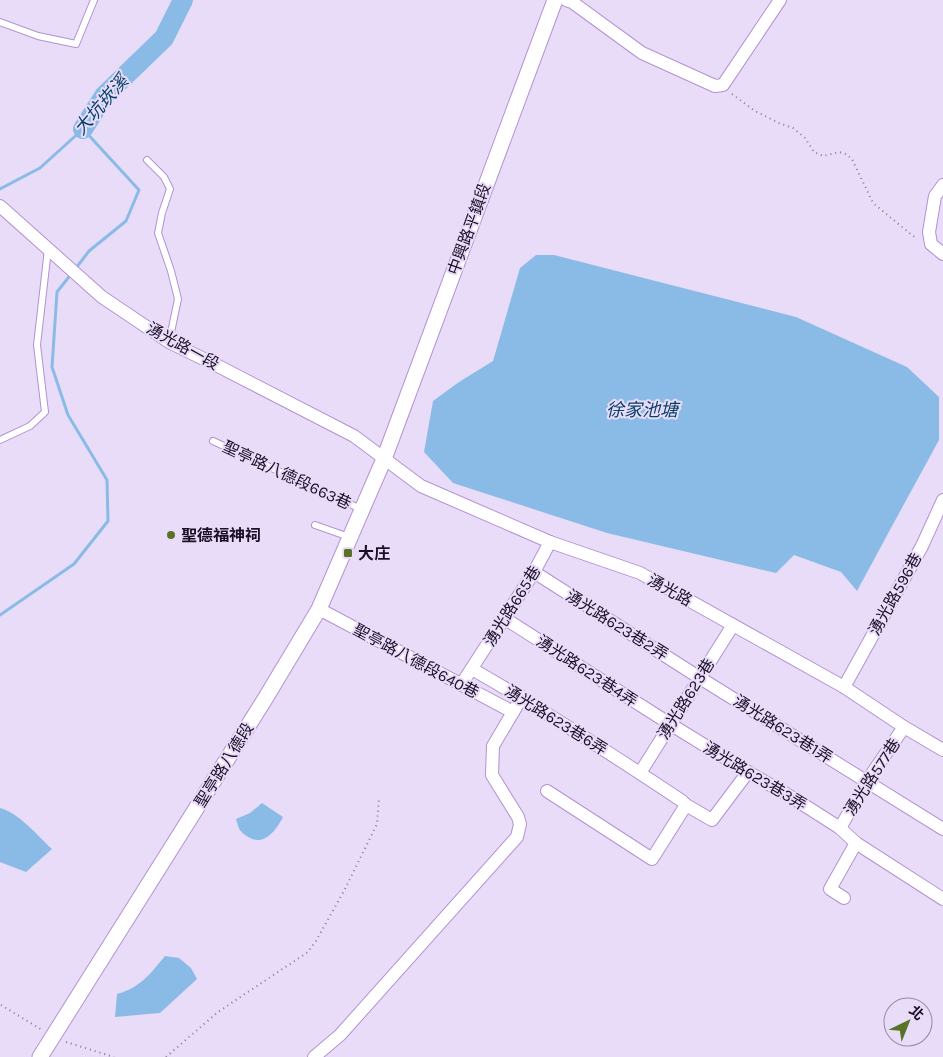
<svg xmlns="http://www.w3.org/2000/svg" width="943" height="1057" font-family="Karla,'Noto Sans TC',sans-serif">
	<rect width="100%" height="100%" fill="#e9dcf8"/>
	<!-- water -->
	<g fill="#8abbe7">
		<path d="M536,255H554L796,317L907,367L939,397V440L891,528L857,591L841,572L794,555L776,573L607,533L453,483L424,452L433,401L459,382L493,361L520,268Z"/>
		<path d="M262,803L283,817C277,829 265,846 250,838C246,836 242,833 240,830C238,827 237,822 236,819L250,813Z"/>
		<path d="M0,808C18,812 38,836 52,849L26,872L0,862Z"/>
		<path d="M165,956L179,958L191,968L197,979L160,1013L115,1017L117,994C140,988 151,973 165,956Z"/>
	</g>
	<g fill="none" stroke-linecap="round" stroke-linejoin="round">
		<!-- stream -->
		<g stroke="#8abbe7" stroke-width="3">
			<path d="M0,189L40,168L83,129L139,190L126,221L89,251L76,268"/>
			<path d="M0,615L74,564L108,521L107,480L68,415L52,367L57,292L72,273"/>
		</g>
		<!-- river -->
		<path stroke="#8abbe7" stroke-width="20" d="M83,129L104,96L164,38L183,0"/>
		<!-- service casing -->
		<g stroke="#b392d4" stroke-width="8">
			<g id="service">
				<path d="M0,22L38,36L76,44L94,0"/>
				<path d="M147,160L164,177L170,189L162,213L158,233L171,271L178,299L169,342"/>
				<path d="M0,440L30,426L45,412L37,345L48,249"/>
				<path d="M213,441L361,509"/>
				<path d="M315,525L349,537"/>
			</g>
		</g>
		<!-- minor casing -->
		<g stroke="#b392d4" stroke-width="14">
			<g id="minor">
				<path d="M566,0L572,2L642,53L715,86L723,85L780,0"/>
				<path d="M943,185L935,196L929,232L931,244L943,254"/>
				<path d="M0,206L102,297L169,342L218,366L354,436L421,486L550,542L640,573L844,687L904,727L943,750"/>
				<path d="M534,572L700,678L943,829"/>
				<path d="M319,609L513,712"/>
				<path d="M504,618L670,724L748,772L793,798L840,828L856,843L943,899"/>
				<path d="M472,669C544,710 613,755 682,801L686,805L712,820L748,772"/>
				<path d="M461,685L534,572L550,542"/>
				<path d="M844,687L922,546L943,500"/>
				<path d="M640,773L733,625"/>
				<path d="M547,791L652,859L686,805"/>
				<path d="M840,828L867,781L904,727"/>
				<path d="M844,898L830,889L856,843"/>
				<path d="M314,1057L340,1035L517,837L520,824L518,817L492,775L493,746L522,697"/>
			</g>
		</g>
		<!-- tertiary casing -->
		<g stroke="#b392d4" stroke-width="17">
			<path id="tertiary" d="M40,1057L265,699L319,609L384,459L555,0"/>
		</g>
		<!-- path -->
		<g stroke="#887b95" stroke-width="2" stroke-dasharray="1 4" stroke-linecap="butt">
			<path d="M732,94L755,111L779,123L793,128L805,138L814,152L823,156L839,152L846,154L852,159L873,203L913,236L918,238"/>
			<path d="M1,1005L42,1030"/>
			<path d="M66,1042L114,1057"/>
			<path d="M166,1057L218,1012L308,952L316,941L345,889L377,824L379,798"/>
		</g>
		<!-- service -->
		<use href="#service" stroke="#fff" stroke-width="6"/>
		<!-- minor -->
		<use href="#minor" stroke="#fff" stroke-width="12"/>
		<!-- tertiary -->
		<use href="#tertiary" stroke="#fff" stroke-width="15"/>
	</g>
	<!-- markers -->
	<g fill="#587326" stroke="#e9dcf8" stroke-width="2">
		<circle cx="171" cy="535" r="5"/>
		<rect x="343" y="548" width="10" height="10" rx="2.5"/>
	</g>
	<g text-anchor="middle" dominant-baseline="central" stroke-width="4" stroke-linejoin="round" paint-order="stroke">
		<!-- street labels -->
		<g font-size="16" fill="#1b0f27" stroke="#e9dcf8">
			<text transform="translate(469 229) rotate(-70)">中興路平鎮段</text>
			<text transform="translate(183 346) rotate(29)">湧光路一段</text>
			<text transform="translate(287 475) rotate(25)">聖亭路八德段663巷</text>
			<text transform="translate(670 590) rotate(29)">湧光路</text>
			<text transform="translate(895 594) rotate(-61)">湧光路596巷</text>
			<text transform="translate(512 606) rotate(-58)">湧光路665巷</text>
			<text transform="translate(617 625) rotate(32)">湧光路623巷2弄</text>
			<text transform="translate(416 661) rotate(28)">聖亭路八德段640巷</text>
			<text transform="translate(587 671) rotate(33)">湧光路623巷4弄</text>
			<text transform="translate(686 699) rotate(-58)">湧光路623巷</text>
			<text transform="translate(556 720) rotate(32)">湧光路623巷6弄</text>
			<text transform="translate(783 729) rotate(32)">湧光路623巷1弄</text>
			<text transform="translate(224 765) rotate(-58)">聖亭路八德段</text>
			<text transform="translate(755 776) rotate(31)">湧光路623巷3弄</text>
			<text transform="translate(872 777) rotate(-57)">湧光路577巷</text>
		</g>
		<!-- poi labels -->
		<g font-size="16" font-weight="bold" fill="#1b0f27" stroke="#e9dcf8" text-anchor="start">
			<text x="181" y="535">聖德福神祠</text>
			<text x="358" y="553">大庄</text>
		</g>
		<!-- water labels -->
		<g font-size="18" font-style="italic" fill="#054069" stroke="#e9dcf8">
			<text transform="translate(101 105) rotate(-49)">大坑崁溪</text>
			<text x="642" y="410">徐家池塘</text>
		</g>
	</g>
	<!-- north arrow -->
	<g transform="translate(908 1022) rotate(43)"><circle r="24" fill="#e9dcf8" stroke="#978aa4"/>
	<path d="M0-4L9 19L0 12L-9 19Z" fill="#587326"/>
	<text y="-8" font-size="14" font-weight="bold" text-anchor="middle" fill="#1b0f27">北</text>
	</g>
</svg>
